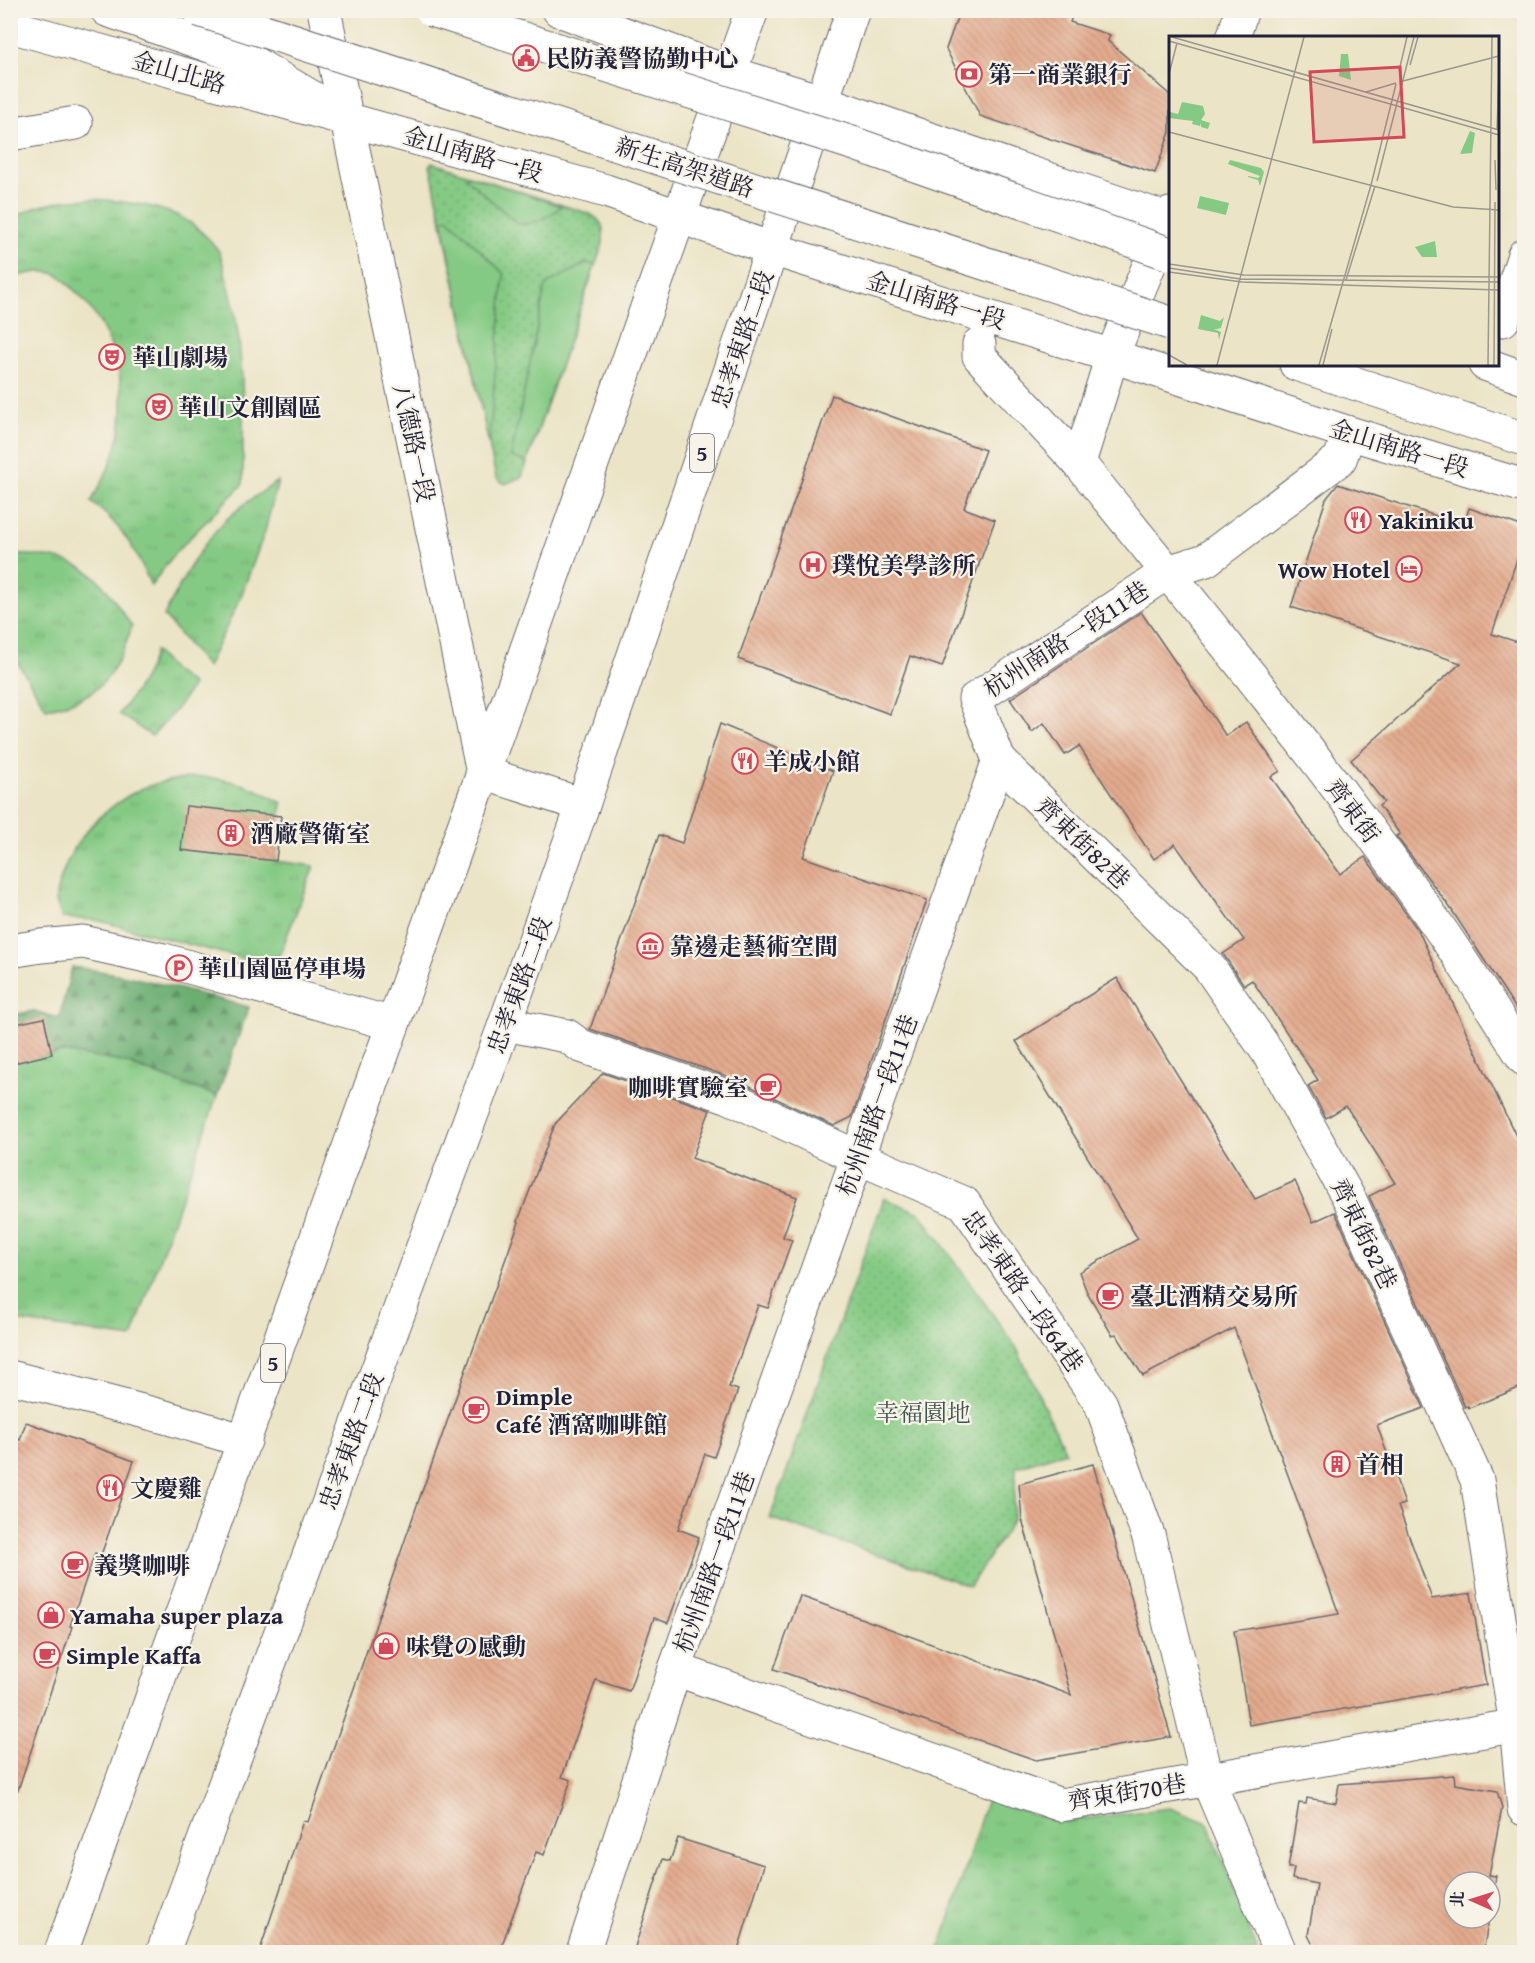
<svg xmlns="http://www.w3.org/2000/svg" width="1535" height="1963" font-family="'Gentium Book Plus','Noto Serif TC','Noto Serif JP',serif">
	<defs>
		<pattern id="grass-tufts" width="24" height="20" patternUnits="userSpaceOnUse" patternTransform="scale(1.5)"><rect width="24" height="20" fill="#85ca84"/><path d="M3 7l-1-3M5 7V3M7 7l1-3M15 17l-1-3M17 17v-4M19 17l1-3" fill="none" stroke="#73ad73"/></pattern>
		<pattern id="forest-firs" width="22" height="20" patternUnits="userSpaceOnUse" patternTransform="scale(1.5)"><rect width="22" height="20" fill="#6cae72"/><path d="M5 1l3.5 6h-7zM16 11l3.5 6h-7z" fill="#588d5f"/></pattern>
		<pattern id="park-dots" width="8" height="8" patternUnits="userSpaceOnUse" patternTransform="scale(1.5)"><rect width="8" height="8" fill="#85ca84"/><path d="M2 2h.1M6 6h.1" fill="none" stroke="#73ad73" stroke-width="1.8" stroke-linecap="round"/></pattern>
		<pattern id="building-back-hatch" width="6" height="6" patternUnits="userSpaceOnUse" patternTransform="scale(1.5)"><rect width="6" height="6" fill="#e3ab8e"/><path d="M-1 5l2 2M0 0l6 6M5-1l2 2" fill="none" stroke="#c2937b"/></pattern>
	</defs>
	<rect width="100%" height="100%" fill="#f7f3e8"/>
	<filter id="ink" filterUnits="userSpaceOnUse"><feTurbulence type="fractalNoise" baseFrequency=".0167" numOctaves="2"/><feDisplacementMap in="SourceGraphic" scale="12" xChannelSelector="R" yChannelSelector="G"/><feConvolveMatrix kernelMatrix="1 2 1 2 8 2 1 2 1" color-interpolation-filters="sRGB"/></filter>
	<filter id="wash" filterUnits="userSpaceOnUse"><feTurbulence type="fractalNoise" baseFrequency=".008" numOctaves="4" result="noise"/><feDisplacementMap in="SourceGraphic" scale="24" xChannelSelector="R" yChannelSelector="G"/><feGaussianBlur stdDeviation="1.35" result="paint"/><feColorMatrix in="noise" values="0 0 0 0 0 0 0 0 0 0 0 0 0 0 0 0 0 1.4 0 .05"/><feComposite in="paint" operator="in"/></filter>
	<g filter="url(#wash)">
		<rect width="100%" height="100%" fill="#ebe4c6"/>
		<!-- grass -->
		<g fill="url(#grass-tufts)" stroke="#547660" stroke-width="1.5">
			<path d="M95,199C127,202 165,205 192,224C201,231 211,240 218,250C222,257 224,267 226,276C246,343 243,414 243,484L175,553L151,586C137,551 121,524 91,502C107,474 121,446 122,412C124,367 106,320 73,289C69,285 64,279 60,276C45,268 26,274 11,278V218L37,207L66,200Z"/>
			<path d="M278,481L265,531L240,599L207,667L164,616C180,584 197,550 222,524C238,507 259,494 278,481Z"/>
			<path d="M10,555C33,554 64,557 84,569C104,580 118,607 132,626C116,675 100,700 46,708L11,652Z"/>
			<path d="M155,651L174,671L193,685L175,711L152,736L119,714C134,694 148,675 155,651Z"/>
			<path d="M202,777C234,780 254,786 282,803L276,861L314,866L275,967L96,920L62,918C60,912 55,903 56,896C56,890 60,883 61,878C74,837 105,806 143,788C162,780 182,778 202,777Z"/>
			<path d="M63,1052L122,1062L217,1096L132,1338L11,1320V1061Z"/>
			<path d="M987,1799L1057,1822L1170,1808L1208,1823L1258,1952H939Z"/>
		</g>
		<!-- forest -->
		<path fill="url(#forest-firs)" stroke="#476856" stroke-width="1.5" d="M72,967C132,974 191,992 249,1007L217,1096L122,1062L63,1052L11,1061V1015L34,1011L59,1018Z"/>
		<!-- park -->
		<g fill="url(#park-dots)" stroke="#547660" stroke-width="1.5">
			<path d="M432,163L590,214C604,222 604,228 603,243L522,477L505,484L496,478L430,165Z"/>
			<path d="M884,1198L920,1213L1016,1347L1066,1452L1016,1467L1013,1520L970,1586L770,1518Z"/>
		</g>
		<!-- garden -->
		<g fill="#85ca84" stroke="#547660" stroke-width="1.5">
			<path d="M468,175L562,206C550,216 535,225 518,224L467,179Z"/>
			<path d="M448,218L504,274L489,444L442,220Z"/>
			<path d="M586,263L595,265L527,462L511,457L545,288L549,283Z"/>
		</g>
		<g id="blocks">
			<!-- building -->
			<g fill="url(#building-back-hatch)">
				<path d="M960,10H1074L1070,22L1110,35L1108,41L1170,95V132L1155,173L980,116L946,49Z"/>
				<path d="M832,395L985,450L964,508L995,520L942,667L910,656L890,714L738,659Z"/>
				<path d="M1338,484L1464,525L1469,508L1524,527V538L1492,634L1524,644V1021L1449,906L1396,836L1400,834L1379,806L1384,802L1351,760L1461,663L1291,607L1326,499Z"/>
				<path d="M1141,612L1226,736L1246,722L1280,771L1271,777L1340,874L1365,857L1418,930L1524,1153V1386L1469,1408L1468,1406L1465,1407L1369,1196L1395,1183L1346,1106L1326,1118L1308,1086L1318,1080L1252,980L1244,985L1223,954L1244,940L1175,844L1154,859L1079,746L1065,755L1044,723L1032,732L1010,699Z"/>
				<path d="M720,724L833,771L803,857L927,900L852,1117L834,1126L735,1079L590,1029L659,835L682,843Z"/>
				<path d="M186,806L281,816L276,861L181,850Z"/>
				<path d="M1117,978L1255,1199L1295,1181L1313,1222L1335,1212L1424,1408L1377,1425L1405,1504L1398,1506L1432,1599L1471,1593L1486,1685L1249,1725L1234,1631L1339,1614L1234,1328L1143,1376L1116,1334L1112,1335L1087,1292L1079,1272L1138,1239L1016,1041Z"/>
				<path d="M44,1018L52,1054L10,1064V1025Z"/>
				<path d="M603,1073L710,1110L692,1158L797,1197L783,1237L792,1240L768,1308L758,1305L729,1387L738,1390L714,1457L705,1454L678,1529L699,1537L668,1623L654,1618L629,1691L596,1680L562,1777L571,1780L544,1855L536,1852L499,1953H259L303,1821L308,1822L416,1508L519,1222L518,1221L555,1124Z"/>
				<path d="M26,1422L134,1461L101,1555L95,1553L70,1626L72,1627L18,1790L10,1789V1437L20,1440Z"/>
				<path d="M1093,1464L1171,1737L1036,1760L774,1669L800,1596L1071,1695L1022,1519L1019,1484Z"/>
				<path d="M1454,1775L1455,1784L1497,1791L1502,1808L1489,1875L1496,1876L1490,1914V1882H1454V1918H1489L1483,1953H1317L1308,1935L1317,1884L1292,1879L1294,1868H1288L1299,1803L1306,1804L1307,1798L1336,1803L1339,1784Z"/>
				<path d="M678,1838L764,1865L737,1953H633L663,1859L670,1861Z"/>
			</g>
		</g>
	</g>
	<g filter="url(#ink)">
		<use href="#blocks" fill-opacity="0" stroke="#68666c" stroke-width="1.5"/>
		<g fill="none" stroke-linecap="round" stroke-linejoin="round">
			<!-- minor casing -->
			<g stroke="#68666c" stroke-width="35">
				<g id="minor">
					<path d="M324,10L483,773L583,805"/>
					<path d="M559,10L730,73L821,101L924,137L1170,220"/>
					<path d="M10,26L606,191L772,249L1112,356L1349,433L1524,486"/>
					<path d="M1233,38L1242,10"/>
					<path d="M10,134L76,123"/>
					<path d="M1170,214L1112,356L1079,463C1202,614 1326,766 1438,926C1468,969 1496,1015 1524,1059"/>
					<path d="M1503,320L1524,255"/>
					<path d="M979,344V356L1079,463"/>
					<path d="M999,760L1209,967L1267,1051L1351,1202L1477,1480L1516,1725L1524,1809"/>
					<path d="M10,951L41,946L83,942L164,960L393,1024"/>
					<path d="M505,1024L567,1036L581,1046L729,1097L859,1158L964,1203L1101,1404L1149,1538L1207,1778L1280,1952"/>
					<path d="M10,1377L165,1417L245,1441"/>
					<path d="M675,1669L1061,1805L1524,1724"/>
					<path d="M583,1952L675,1669L999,760L975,699L1168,572L1206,560L1340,459L1349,433"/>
				</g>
			</g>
			<!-- major casing -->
			<g stroke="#68666c" stroke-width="35">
				<g id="major">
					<path d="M61,1952L483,773L752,10"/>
					<path d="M163,1952L505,1024L583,805L853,10"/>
				</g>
			</g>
			<!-- highway casing -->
			<g stroke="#68666c" stroke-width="35">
				<g id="highway">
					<path d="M107,10L247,59L347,118"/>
					<path d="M1296,364L1524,439"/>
					<path d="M1485,364L1524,378"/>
				</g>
			</g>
			<!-- minor -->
			<use href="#minor" stroke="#fff" stroke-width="33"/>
			<!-- major -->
			<use href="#major" stroke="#fff" stroke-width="33"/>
			<!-- highway -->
			<use href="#highway" stroke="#fff" stroke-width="33"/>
			<!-- highway-bridge casing -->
			<g stroke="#68666c" stroke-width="35" stroke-linecap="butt">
				<g id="highway-bridge">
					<path d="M199,10L1170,323"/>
					<path d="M432,10L852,143L1170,254"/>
				</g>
			</g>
			<!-- highway-bridge -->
			<use href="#highway-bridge" stroke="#fff" stroke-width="33"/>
		</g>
	</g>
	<!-- icons -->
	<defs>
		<g id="civic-ring" transform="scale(1.35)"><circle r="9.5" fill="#f7f3e8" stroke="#d1495b" stroke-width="1.5"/><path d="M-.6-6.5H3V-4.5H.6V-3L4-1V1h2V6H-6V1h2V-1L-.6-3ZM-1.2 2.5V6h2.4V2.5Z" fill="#d1495b"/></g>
		<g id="bank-ring" transform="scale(1.35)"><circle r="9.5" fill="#f7f3e8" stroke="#d1495b" stroke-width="1.5"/><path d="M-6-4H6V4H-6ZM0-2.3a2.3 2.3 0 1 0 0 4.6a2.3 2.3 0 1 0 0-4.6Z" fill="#d1495b"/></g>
		<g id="theatre-ring" transform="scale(1.35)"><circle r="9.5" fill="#f7f3e8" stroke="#d1495b" stroke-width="1.5"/><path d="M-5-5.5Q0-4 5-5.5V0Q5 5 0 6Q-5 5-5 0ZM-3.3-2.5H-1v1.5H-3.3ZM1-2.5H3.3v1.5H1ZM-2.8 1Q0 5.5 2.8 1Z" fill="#d1495b"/></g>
		<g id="restaurant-ring" transform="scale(1.35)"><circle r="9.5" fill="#f7f3e8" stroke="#d1495b" stroke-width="1.5"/><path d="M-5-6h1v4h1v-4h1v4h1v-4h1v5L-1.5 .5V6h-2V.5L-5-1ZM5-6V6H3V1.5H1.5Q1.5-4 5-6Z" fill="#d1495b"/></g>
		<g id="hospital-ring" transform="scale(1.35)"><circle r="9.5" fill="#f7f3e8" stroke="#d1495b" stroke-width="1.5"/><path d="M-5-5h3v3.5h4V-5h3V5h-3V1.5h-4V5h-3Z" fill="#d1495b"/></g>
		<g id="hotel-ring" transform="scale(1.35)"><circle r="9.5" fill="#f7f3e8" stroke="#d1495b" stroke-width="1.5"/><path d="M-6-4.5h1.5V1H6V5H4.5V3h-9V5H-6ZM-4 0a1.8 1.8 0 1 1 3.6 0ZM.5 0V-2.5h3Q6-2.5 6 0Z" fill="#d1495b"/></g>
		<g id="building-ring" transform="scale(1.35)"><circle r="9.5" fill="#f7f3e8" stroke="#d1495b" stroke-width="1.5"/><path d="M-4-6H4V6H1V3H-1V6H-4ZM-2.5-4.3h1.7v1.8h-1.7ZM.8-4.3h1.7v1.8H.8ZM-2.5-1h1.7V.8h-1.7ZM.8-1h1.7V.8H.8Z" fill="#d1495b"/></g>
		<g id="museum-ring" transform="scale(1.35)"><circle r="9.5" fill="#f7f3e8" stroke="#d1495b" stroke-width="1.5"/><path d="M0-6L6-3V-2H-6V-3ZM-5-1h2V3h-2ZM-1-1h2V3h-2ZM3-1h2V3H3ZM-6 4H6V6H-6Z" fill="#d1495b"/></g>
		<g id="parking-ring" transform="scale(1.35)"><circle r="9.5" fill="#f7f3e8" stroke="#d1495b" stroke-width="1.5"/><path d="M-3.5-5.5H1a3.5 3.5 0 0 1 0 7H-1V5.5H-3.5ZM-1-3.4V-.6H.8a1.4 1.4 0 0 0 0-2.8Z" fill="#d1495b"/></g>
		<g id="cafe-ring" transform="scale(1.35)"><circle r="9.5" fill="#f7f3e8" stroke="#d1495b" stroke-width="1.5"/><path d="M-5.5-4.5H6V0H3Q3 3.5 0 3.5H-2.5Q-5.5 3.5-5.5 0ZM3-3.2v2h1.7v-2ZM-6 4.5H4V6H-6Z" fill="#d1495b"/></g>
		<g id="shop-ring" transform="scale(1.35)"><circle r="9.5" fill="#f7f3e8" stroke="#d1495b" stroke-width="1.5"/><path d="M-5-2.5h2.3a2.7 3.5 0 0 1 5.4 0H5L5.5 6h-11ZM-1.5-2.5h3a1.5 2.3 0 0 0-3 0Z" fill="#d1495b"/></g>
	</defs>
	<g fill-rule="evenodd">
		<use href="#civic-ring" x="526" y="58"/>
		<use href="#bank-ring" x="969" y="74"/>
		<use href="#theatre-ring" x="112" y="357"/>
		<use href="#theatre-ring" x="159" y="407"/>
		<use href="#restaurant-ring" x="1358" y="520"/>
		<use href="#hospital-ring" x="813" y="565"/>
		<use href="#hotel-ring" x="1409" y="569"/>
		<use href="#restaurant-ring" x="745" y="761"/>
		<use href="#building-ring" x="231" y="833"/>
		<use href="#museum-ring" x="650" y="946"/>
		<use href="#parking-ring" x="179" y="968"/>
		<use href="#cafe-ring" x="768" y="1087"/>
		<use href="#cafe-ring" x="1110" y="1296"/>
		<use href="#cafe-ring" x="476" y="1410"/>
		<use href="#building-ring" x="1337" y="1464"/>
		<use href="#restaurant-ring" x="110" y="1488"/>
		<use href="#cafe-ring" x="75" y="1565"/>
		<use href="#shop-ring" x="51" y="1615"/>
		<use href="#shop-ring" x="386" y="1646"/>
		<use href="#cafe-ring" x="47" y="1655"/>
	</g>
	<g text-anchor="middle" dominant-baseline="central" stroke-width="4.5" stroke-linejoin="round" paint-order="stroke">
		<!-- shield labels -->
		<g fill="#f7f3e8" stroke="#62616f" stroke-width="1.5">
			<rect x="690" y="434" width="24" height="38" rx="4.5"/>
			<rect x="261" y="1344" width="24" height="38" rx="4.5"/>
		</g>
		<g font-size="22" font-weight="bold" fill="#22223b">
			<text x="702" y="453">5</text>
			<text x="273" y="1363">5</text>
		</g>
		<!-- poi labels -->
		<g font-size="24" font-weight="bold" fill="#22223b" stroke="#f7f3e8" text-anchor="start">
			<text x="546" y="58">民防義警協勤中心</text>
			<text x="988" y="74">第一商業銀行</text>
			<text x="132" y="357">華山劇場</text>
			<text x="178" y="407">華山文創園區</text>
			<text x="1378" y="520">Yakiniku</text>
			<text x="832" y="565">璞悅美學診所</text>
			<text x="1390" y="569" text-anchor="end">Wow Hotel</text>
			<text x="764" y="761">羊成小館</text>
			<text x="250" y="833">酒廠警衛室</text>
			<text x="670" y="946">靠邊走藝術空間</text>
			<text x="198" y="968">華山園區停車場</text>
			<text x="748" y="1087" text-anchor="end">咖啡實驗室</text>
			<text x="1130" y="1296">臺北酒精交易所</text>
			<text x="496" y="1396">Dimple<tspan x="496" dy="28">Café 酒窩咖啡館</tspan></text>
			<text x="1356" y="1464">首相</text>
			<text x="130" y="1488">文慶雞</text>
			<text x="94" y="1565">義獎咖啡</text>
			<text x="70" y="1615">Yamaha super plaza</text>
			<text x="406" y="1646">味覺の感動</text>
			<text x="66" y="1655">Simple Kaffa</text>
		</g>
		<!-- street labels -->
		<g font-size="24" fill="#22223b" stroke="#f7f3e8">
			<text transform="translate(179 72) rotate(16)">金山北路</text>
			<text transform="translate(473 154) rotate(16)">金山南路一段</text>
			<text transform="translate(685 167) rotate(18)">新生高架道路</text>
			<text transform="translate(936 300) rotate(17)">金山南路一段</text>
			<text transform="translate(742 339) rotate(-71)">忠孝東路二段</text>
			<text transform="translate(414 443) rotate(78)">八德路一段</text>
			<text transform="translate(1399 448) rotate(17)">金山南路一段</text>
			<text transform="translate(1066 639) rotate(-33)">杭州南路一段11巷</text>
			<text transform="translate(1353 811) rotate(53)">齊東街</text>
			<text transform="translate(1083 843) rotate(44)">齊東街82巷</text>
			<text transform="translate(519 985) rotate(-70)">忠孝東路二段</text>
			<text transform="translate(877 1105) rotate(-70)">杭州南路一段11巷</text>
			<text transform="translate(1364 1234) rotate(64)">齊東街82巷</text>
			<text transform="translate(1023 1291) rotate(55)">忠孝東路二段64巷</text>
			<text transform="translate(351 1441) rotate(-70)">忠孝東路二段</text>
			<text transform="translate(714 1562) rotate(-70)">杭州南路一段11巷</text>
			<text transform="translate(1127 1792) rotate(-9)">齊東街70巷</text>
		</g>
		<!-- park labels -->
		<g font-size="24" fill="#405451" stroke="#f7f3e8">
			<text x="923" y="1412">幸福園地</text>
		</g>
	</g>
	<!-- overview -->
	<g transform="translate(1169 36)">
		<rect width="330" height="330" fill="#ebe4c6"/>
		<path d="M172,18H179L182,44L170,40Z" fill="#85ca84"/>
		<path d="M301,95L306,97L303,117L291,118ZM266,205L268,221H253L246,211Z" fill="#85ca84"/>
		<path d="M13,66L34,70L36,78L32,84L41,87L39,93L32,91V87L31,90L23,88L24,85L0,82L1,76L9,78ZM61,124L92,132L95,136L91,150L89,144L79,141V140L89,142L91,140L59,128ZM31,160L60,167L57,179L28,172ZM32,279L51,285L55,281L52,292H48L52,293H45L52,296L50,304L49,297L29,293Z" fill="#85ca84"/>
		<path fill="none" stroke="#9b968e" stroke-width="1.5" d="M3,1L330,94M0,5L330,99M241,29L249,1M230,35L238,1M0,38L8,7M234,45L330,20M197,56L227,47M328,94L330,34M0,96L284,171L330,174M326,124L327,154M208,145L245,1M202,149L227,48M0,228L75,239L330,241M0,232L71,243L330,246M0,236L73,246L330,254M177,244L206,150M0,319L18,329M48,329L135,1M150,329L202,149M154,329L163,293M319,329L323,1M325,329L326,166"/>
		<path fill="#d1495b" fill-opacity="0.15" stroke="#d1495b" stroke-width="3" d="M231,31L235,101L145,106L141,36Z"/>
		<rect width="330" height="330" fill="none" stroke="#22223b" stroke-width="3"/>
	</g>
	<!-- margin -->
	<rect width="1535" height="1963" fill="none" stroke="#f7f3e8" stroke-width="36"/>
	<!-- north arrow -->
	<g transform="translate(1472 1900) rotate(273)"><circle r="28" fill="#f7f3e8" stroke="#a29fa3" stroke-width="1.5"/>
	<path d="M0-4.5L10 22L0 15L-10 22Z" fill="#d1495b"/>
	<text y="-9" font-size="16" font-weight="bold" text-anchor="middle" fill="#22223b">北</text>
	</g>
</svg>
